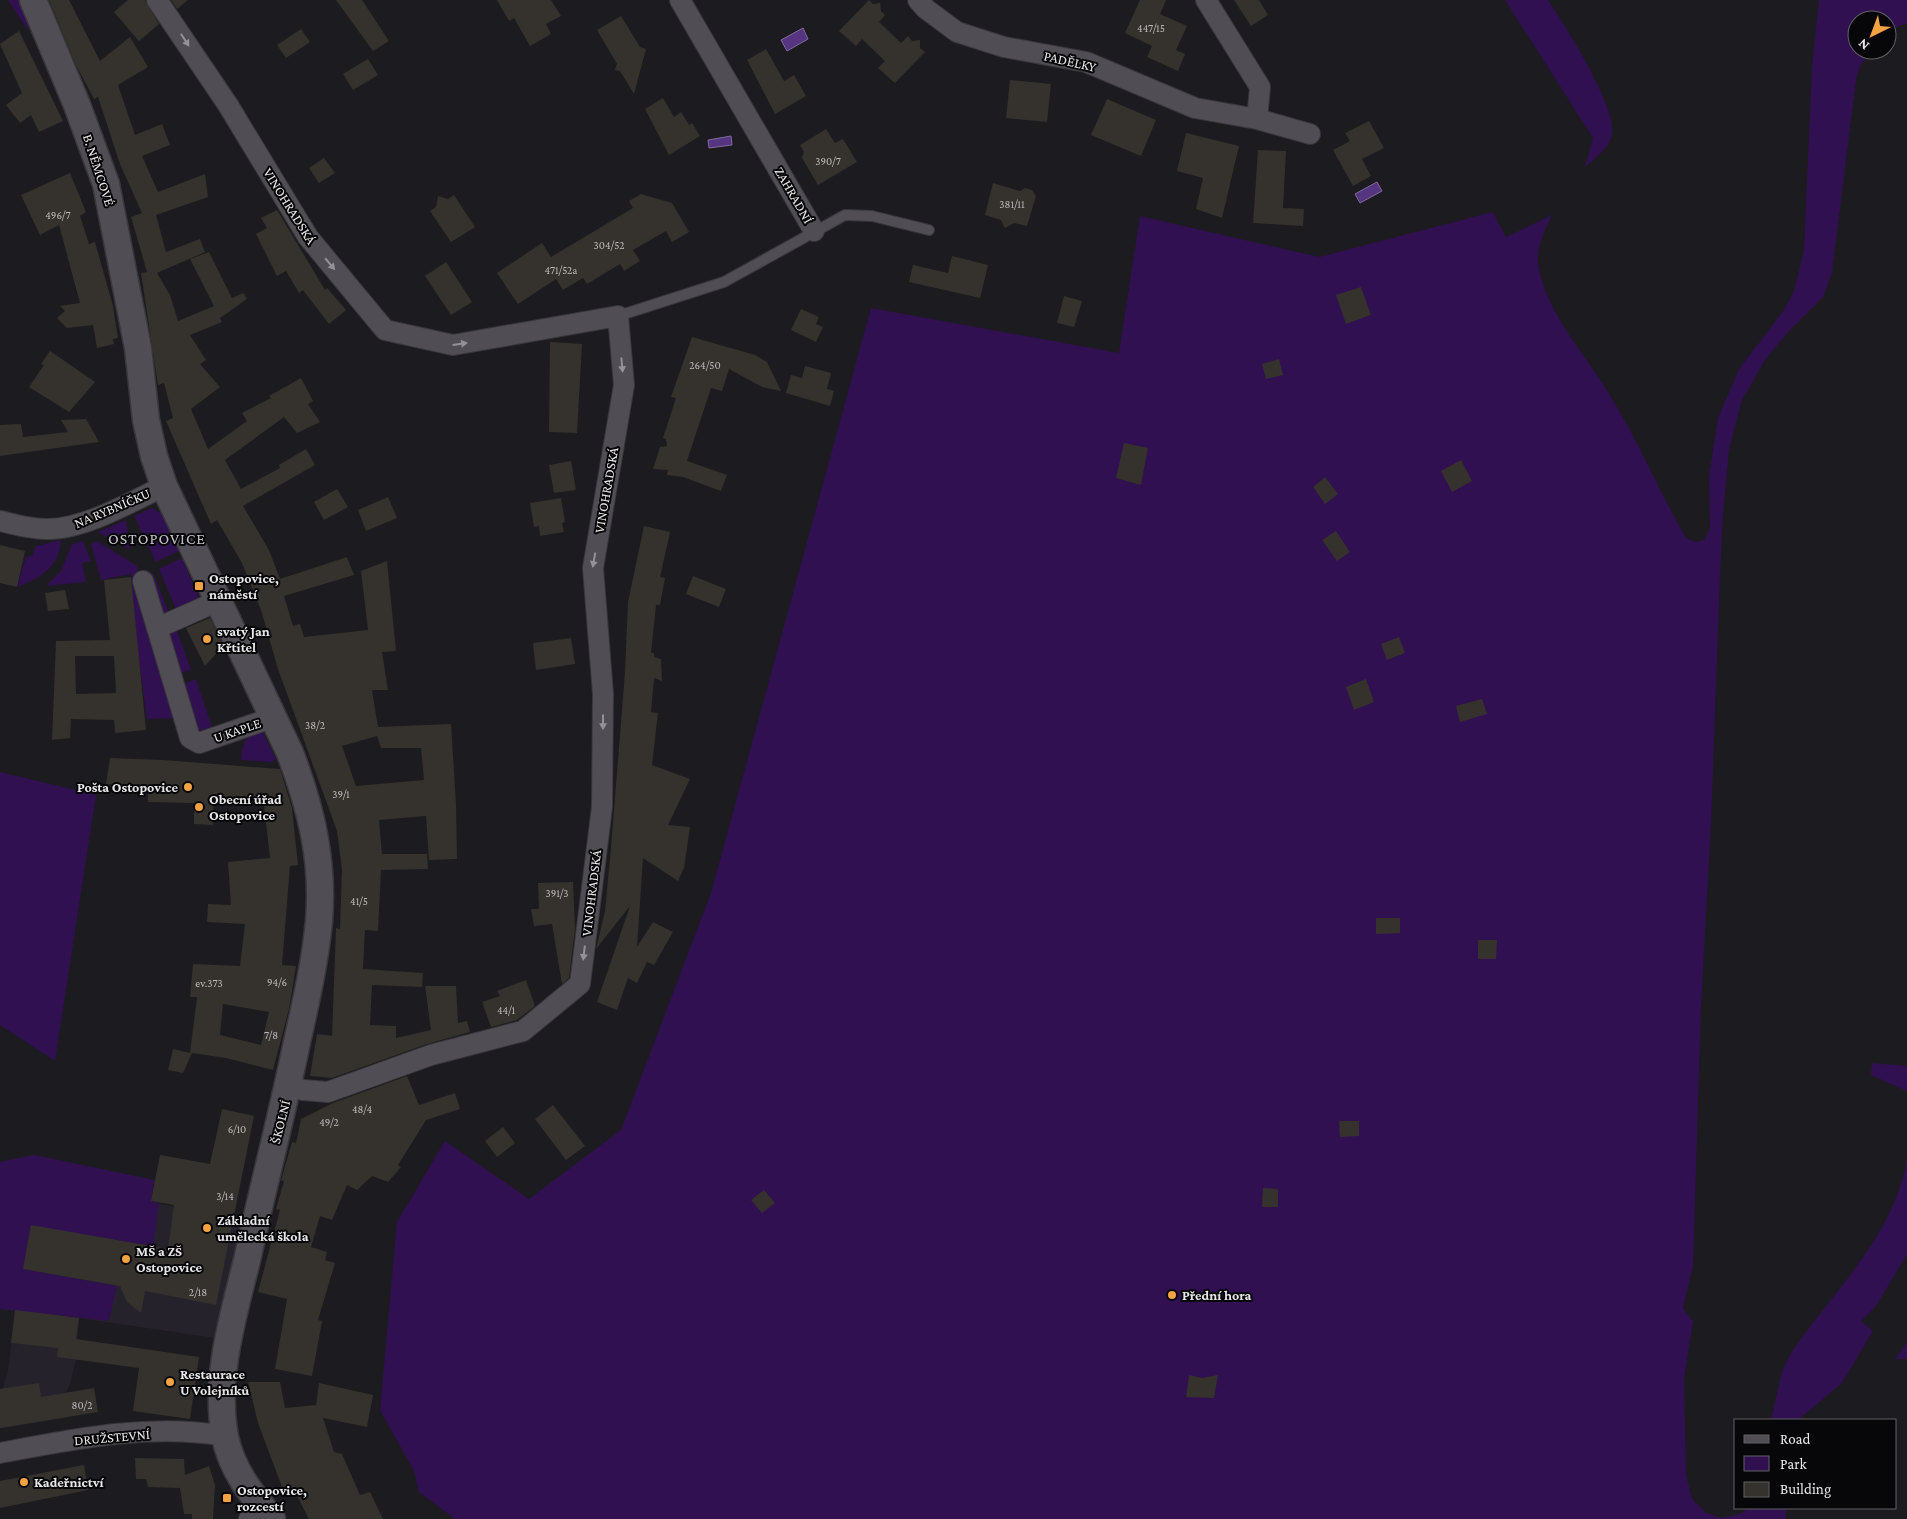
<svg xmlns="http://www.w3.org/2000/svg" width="1907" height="1519" font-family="'Crimson Pro',serif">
	<rect width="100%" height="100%" fill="#1c1b1f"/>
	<!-- built -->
	<path fill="#26222c" d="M34,1155L154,1180L151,1202L242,1221L215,1338L79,1318L76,1359L70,1384L66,1393L70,1417L4,1428L0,1397L8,1371L15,1311L0,1309V1162Z"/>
	<!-- green -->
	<g fill="#311051">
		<path d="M8,0H21L29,32Z"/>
		<path d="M1505,0H1548C1564,24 1618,108 1612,135C1609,148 1594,159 1585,167L1593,138Z"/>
		<path d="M1819,0H1907V23L1887,31V20H1857V50H1870L1859,69L1856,80L1832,273L1823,297L1789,331L1765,360L1742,400L1729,450L1723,514L1720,574L1711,824L1701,1006L1693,1266L1683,1308L1693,1321L1684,1379L1686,1475L1692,1499L1706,1513L1722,1518L1740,1514L1749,1508H1786V1519H455L419,1492L414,1471L380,1410L397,1222L445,1141L529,1199L621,1130L711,893L871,308L1119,353L1140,216L1319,257L1493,212L1506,237L1552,215C1544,233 1535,248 1539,269C1549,317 1585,353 1609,394C1638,440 1659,491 1686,538L1696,542L1704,540L1710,528L1709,476L1718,418L1739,369L1784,310L1794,291L1804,250L1812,67Z"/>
		<path d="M152,508L164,515L181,550L156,562L134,516Z"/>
		<path d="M126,520L130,550L98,532Z"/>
		<path d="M61,540C60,567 39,579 17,587L26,557L32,556L36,546Z"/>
		<path d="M83,541L91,561L82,563L86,582L46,586L61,571L72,544Z"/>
		<path d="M97,541L137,566L154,638L177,718L147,719L136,638L131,574L101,580L91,544Z"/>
		<path d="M182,558L201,603L178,614L159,569Z"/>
		<path d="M153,573L171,618L158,623L146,576Z"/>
		<path d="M176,628L191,670L172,676L161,634Z"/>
		<path d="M196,679L212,727L188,734L175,687Z"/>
		<path d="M261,729L276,759L271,762L241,760C242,742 245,737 261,729Z"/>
		<path d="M0,772L96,795L55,1061L0,1025Z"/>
		<path d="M1872,1063L1907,1066V1091L1871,1075Z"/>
		<path d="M34,1155L154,1180L151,1201L159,1203L153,1246L31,1226L23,1269L117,1286L109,1321L0,1309V1162Z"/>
		<path d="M1907,1158V1254L1876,1306L1861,1321L1873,1331L1842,1383L1798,1420H1771L1782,1371L1791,1353C1833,1291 1895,1235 1907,1158Z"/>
		<path d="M1907,1342V1359H1895Z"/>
	</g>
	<!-- water -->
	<g fill="#563580" stroke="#826aa0">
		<path d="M803,28L808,39L787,51L781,40Z"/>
		<path d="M731,136L732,145L709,148L708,140Z"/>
		<path d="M1377,182L1382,191L1360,203L1355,194Z"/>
	</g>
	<!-- building -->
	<g fill="#35312d" fill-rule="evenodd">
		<path d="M49,0H69L100,61L130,37L148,67L118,85L135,135L162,124L170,145L142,156L158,192L205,174L208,197L156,215L166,252L200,239L205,252L157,273L170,295L178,321L214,306L190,259L209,252L232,298L243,293L247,299L220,318L222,322L190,335L206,360L200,364L220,387L191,409L208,449L247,421L242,413L271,398L269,396L301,378L313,401L308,404L320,422L297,433L284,417L225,460L241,489L280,468L279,465L306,449L315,465L243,506L269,550L280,579L347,557L354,575L284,596L293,626L300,624L304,637L368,630L361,571L387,561L396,651L382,652L388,690H372L378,727L451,724L456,804L457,859L429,860L426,816L379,820L382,854H427L428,869L381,870L378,931L365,930L363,969L423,973L422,987L372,985L370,1025L396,1026V1038L431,1030L425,986H456L458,1023L467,1021L470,1032L427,1044L332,1078L310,1076L317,1034L332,1036L336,928L340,929L342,869L337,831L278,669L261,610L242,563L217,520L211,524L166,421L173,418L164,383L158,385L141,273L147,272L131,217L142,213L120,164L98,97L94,99L76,65ZM377,736L381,748H421L424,780L356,786L342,746Z"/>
		<path d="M128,0H145L159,24L139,41L114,12Z"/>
		<path d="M171,0H188L177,9Z"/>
		<path d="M336,0H362L389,41L373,51Z"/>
		<path d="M497,0H551L561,16L546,24L551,34L530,46L514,18L509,21Z"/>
		<path d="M869,0L873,4L880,3L881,11L885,15L879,22L901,43L908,36L912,41L920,40V48L925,52L895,83L878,68L885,61L862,39L856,46L839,31Z"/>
		<path d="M1140,0H1166L1160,14L1187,26L1176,50L1185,54L1178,71L1147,57L1152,46L1125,33Z"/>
		<path d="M1234,0H1259L1268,15L1251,26Z"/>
		<path d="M621,16L640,47L646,49L634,94L620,71L615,70L617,64L597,30Z"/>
		<path d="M301,29L310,42L286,58L277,45Z"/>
		<path d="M19,31L63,121L39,132L31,115L20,123L6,105L22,93L0,44Z"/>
		<path d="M766,49L784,81L794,75L806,96L775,114L747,60Z"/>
		<path d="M368,59L378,75L353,90L343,74Z"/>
		<path d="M1010,80L1051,84L1047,122L1006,118Z"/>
		<path d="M663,98L674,117L681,112L689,125L692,123L700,136L669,155L645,109Z"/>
		<path d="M1107,99L1156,120L1141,156L1091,135Z"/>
		<path d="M1369,121L1384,148L1362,159L1371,176L1353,186L1333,150L1350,141L1345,133Z"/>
		<path d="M826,129L835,143L843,139L857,162L818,185L802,158L804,152L800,145Z"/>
		<path d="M1186,133L1239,146L1222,218L1196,209L1203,178L1177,171Z"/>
		<path d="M1258,150L1286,151L1283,208L1304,209L1303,226L1253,223Z"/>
		<path d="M324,158L335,173L319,183L309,168Z"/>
		<path d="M70,173L86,212L80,216L89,244L95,242L113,306L118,338L113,339L114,344L97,348L93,325L67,328L57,318L65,311L60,306L80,303L59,225L40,235L21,195Z"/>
		<path d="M993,183L1020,191L1025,188L1032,190L1036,196L1027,226L1014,223L1005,228L1001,220L985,215Z"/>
		<path d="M641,194L672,203L689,232L672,242L666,231L633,250L640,261L624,271L620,264L587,284L583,278L563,290L556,279L518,304L497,273L542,243L551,257L633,208L629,201Z"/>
		<path d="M454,195L475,227L451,242L430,211L436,207L438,196L448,199Z"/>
		<path d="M277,210L325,290L327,288L346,310L329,324L303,290L299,293L286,271L277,276L256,234L267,228L261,218Z"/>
		<path d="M952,256L988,265L980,298L909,282L913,265L948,273Z"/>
		<path d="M446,262L472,302L451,315L425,276Z"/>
		<path d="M1361,287L1371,315L1346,324L1336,295Z"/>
		<path d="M1064,296L1082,301L1074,327L1057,323Z"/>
		<path d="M801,309L819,317L816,324L823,327L816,342L791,330Z"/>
		<path d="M692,337L755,355L767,362L781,391L762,387L729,369L722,391L711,388L687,461L727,475L721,491L683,477L667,475L668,470L653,469L660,447L667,446L666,439L663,438L676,398L671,397Z"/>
		<path d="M550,342L582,344L577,433L549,432Z"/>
		<path d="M50,351L95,382L69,412L29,387L44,365L41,364Z"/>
		<path d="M1279,359L1283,375L1266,379L1262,364Z"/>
		<path d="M805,366L831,373L827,389L834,391L830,406L786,393L791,375L802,378Z"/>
		<path d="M86,419L99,442L0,456V425L21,424L23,437L68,432L61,420Z"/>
		<path d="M1124,443L1148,448L1141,485L1116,478Z"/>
		<path d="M1461,460L1472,481L1452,492L1441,471Z"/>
		<path d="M571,461L576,490L554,493L549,465Z"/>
		<path d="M1325,477L1338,494L1325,504L1313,487Z"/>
		<path d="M337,489L348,507L324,520L314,502Z"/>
		<path d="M388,497L397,518L366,531L358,510Z"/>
		<path d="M561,498L565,522L562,523L564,532L540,536L539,526L534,527L530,503Z"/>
		<path d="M644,526L670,532L660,577L665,578L660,605H656L651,653H654V657L661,659L662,681L654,678L651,712L658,713L652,765L690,779L668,825L690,827L684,868L678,881L643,858L637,947L653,922L673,932L654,965L647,962L637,983L628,978L617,1010L597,1002L630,906L596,949L605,911L611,848L625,672L628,602Z"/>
		<path d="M1336,531L1350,552L1337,561L1322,540Z"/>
		<path d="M0,545L25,551L17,587L0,583Z"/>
		<path d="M693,576L726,589L719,607L686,594Z"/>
		<path d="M131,577L146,730L115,733L114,720L71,719L70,738L52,740L56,641L110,640L104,580ZM75,656H114L116,693L76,694Z"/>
		<path d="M65,590L69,609L48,611L45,593Z"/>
		<path d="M210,618L223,646L205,666L186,628Z"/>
		<path d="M1399,637L1405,653L1387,660L1381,644Z"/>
		<path d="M571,638L575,664L536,670L533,643Z"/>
		<path d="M1366,679L1374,702L1354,710L1346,687Z"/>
		<path d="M1482,699L1487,714L1460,722L1456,706Z"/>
		<path d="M110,758L163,760L280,769L292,808L298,865L290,866L282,965L296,966L289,1009L273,1070L226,1058L192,1053L183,1073L168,1070L173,1049L190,1053L197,997H190L193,964L240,966L245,924L207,922L208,904L231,905L228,862L270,858L264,804L213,800V825L194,824V803L148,802V787L106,784ZM223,1004L269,1012L261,1045L220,1035Z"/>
		<path d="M573,882L575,929L569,978L562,984L552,924L534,926L531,909H539L538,883Z"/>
		<path d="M1376,918H1400V933L1376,934Z"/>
		<path d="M1478,940H1497L1496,959H1478Z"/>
		<path d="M526,980L535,1006L517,1020L491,1027L482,1002L500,996L497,991Z"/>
		<path d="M407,1076L419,1105L455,1093L460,1109L426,1120L398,1165L401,1167L388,1182L372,1176L357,1190L347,1185L332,1220L320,1216L311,1247L327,1252L325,1260L335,1263L318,1320L322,1321L312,1376L275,1369L287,1299L258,1292L280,1210L276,1209L284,1181L281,1180L292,1142L296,1143L301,1119L333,1103Z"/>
		<path d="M553,1105L585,1146L566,1160L535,1119Z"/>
		<path d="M222,1109L254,1116L216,1305L145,1291L141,1313L127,1302L120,1286L23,1269L31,1225L168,1249L174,1205L151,1201L160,1155L210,1164Z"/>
		<path d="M1339,1121H1359V1136L1340,1137Z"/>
		<path d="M503,1127L515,1143L497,1157L485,1141Z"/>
		<path d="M1263,1188L1278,1189V1207H1262Z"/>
		<path d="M764,1190L775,1203L762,1213L751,1200Z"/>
		<path d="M15,1310L79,1318L76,1339L199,1357L190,1419L133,1411L139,1368L57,1357L58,1348L11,1343Z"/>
		<path d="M1189,1375L1202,1378L1218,1375L1214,1398L1186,1397Z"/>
		<path d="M248,1382H280L285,1408L316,1405L319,1383L373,1395L367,1427L323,1418L334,1452L342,1454L360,1495L370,1492L383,1519H309L294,1490L285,1495L258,1423Z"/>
		<path d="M39,1383L41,1397L94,1388L98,1412L0,1428V1389Z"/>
		<path d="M135,1458L184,1459L185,1475L209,1466L215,1485L213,1519H192V1514H184L180,1488L148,1487L146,1479H136Z"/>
		<path d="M84,1465L88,1490L0,1508V1481Z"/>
	</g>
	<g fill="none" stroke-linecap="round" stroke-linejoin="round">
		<!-- service casing -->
		<g stroke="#38373a" stroke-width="12">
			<path id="service" d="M618,316L724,282L845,215L872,216L929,230"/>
		</g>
		<!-- minor casing -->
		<g stroke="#38373a" stroke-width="22">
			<g id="minor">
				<path d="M157,0L228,105L308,237L385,330L453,345L618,316L624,385L593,568L603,694L602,807L580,984L523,1031L431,1055L328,1092L303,1090L288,1086"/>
				<path d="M680,0L814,231"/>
				<path d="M918,0L926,9L957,32L1004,47L1086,62L1195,108L1257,119L1310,134"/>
				<path d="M1206,0L1260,87L1257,119"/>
				<path d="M0,521C15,525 31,529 46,529C83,530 131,502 164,486"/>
				<path d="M143,581L190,738L199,743L274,717"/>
				<path d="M157,628L209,605"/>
				<path d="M0,1453C74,1439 150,1423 225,1436"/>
				<path d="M249,1519L259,1504"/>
			</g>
		</g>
		<!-- tertiary casing -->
		<g stroke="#38373a" stroke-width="29">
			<path id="tertiary" d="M33,0L77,105L106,184L138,348L146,420L154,456L164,486L290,753C311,808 324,861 319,921C315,962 306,1002 297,1042C282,1115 263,1187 247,1260C233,1317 214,1378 225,1437C232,1470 251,1494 272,1519"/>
		</g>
		<!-- service -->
		<use href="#service" stroke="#504e54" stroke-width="10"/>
		<!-- minor -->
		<use href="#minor" stroke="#504e54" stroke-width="20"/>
		<!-- tertiary -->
		<use href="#tertiary" stroke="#504e54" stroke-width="26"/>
	</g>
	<!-- one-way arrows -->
	<defs><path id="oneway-solid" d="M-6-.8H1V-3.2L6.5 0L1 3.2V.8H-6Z" transform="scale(1.25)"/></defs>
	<g fill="#949297">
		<use href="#oneway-solid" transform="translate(185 40) rotate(57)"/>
		<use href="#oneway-solid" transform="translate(330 264) rotate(50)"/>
		<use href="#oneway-solid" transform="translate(460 344) rotate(-8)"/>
		<use href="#oneway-solid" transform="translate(622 365) rotate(85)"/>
		<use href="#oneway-solid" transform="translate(594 560) rotate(100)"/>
		<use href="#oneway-solid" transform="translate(603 722) rotate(90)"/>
		<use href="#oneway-solid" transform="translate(584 953) rotate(97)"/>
	</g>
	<!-- markers -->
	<g fill="#f4a344" stroke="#070608" stroke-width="2">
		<rect x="194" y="581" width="10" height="10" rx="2.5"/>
		<circle cx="207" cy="639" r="5"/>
		<circle cx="188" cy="787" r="5"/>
		<circle cx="199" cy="807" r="5"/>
		<circle cx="207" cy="1228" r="5"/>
		<circle cx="126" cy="1259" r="5"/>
		<circle cx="1172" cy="1295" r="5"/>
		<circle cx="170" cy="1382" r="5"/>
		<circle cx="24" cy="1482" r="5"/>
		<rect x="222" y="1493" width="10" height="10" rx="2.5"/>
	</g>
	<g text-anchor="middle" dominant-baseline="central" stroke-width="4" stroke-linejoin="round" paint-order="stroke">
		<!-- number labels -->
		<g font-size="11" fill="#bab9ba">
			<text x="1151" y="28">447/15</text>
			<text x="828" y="161">390/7</text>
			<text x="1012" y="204">381/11</text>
			<text x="58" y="215">496/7</text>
			<text x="609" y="245">304/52</text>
			<text x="561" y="270">471/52a</text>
			<text x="705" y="365">264/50</text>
			<text x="315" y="725">38/2</text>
			<text x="341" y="794">39/1</text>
			<text x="557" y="893">391/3</text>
			<text x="359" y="901">41/5</text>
			<text x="277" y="982">94/6</text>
			<text x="209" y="983">ev.373</text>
			<text x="506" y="1010">44/1</text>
			<text x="271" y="1035">7/8</text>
			<text x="362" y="1109">48/4</text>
			<text x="329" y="1122">49/2</text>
			<text x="237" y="1129">6/10</text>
			<text x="225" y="1196">3/14</text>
			<text x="198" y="1292">2/18</text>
			<text x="82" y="1405">80/2</text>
		</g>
		<!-- street labels -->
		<g font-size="14" fill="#e7e6e9" stroke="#070608">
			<text transform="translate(1070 61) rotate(13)">PADĚLKY</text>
			<text transform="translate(99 170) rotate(72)">B. NĚMCOVÉ</text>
			<text transform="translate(794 195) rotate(60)">ZAHRADNÍ</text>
			<text transform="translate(290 206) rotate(58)">VINOHRADSKÁ</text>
			<text transform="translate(606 490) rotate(-80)">VINOHRADSKÁ</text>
			<text transform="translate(112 508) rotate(-23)">NA RYBNÍČKU</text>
			<text transform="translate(237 730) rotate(-19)">U KAPLE</text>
			<text transform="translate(591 893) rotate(-83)">VINOHRADSKÁ</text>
			<text transform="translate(280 1122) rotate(-76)">ŠKOLNÍ</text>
			<text transform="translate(112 1437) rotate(-5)">DRUŽSTEVNÍ</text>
		</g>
		<!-- poi labels -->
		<g font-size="14" font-weight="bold" fill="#e7e6e9" stroke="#070608" text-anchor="start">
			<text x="209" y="578">Ostopovice,<tspan x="209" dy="16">náměstí</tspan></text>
			<text x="217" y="631">svatý Jan<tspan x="217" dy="16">Křtitel</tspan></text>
			<text x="178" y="787" text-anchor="end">Pošta Ostopovice</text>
			<text x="209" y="799">Obecní úřad<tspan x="209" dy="16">Ostopovice</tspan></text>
			<text x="217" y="1220">Základní<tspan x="217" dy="16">umělecká škola</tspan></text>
			<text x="136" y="1251">MŠ a ZŠ<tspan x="136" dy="16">Ostopovice</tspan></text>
			<text x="1182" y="1295">Přední hora</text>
			<text x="180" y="1374">Restaurace<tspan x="180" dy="16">U Volejníků</tspan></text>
			<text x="34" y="1482">Kadeřnictví</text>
			<text x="237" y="1490">Ostopovice,<tspan x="237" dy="16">rozcestí</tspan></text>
		</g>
		<!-- quarter labels -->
		<g font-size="16" letter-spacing="1" fill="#c2c0c6" stroke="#070608">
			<text x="157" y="538">OSTOPOVICE</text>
		</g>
	</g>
	<!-- legend -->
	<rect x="1734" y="1419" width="162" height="90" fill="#070608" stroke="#616062"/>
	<rect x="1744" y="1435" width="25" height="8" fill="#504e54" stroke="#616062"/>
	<text x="1780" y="1444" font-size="15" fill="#e7e6e9">Road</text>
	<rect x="1744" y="1456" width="25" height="15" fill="#311051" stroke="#616062"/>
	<text x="1780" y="1469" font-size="15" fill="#e7e6e9">Park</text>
	<rect x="1744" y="1482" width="25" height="15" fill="#35312d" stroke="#616062"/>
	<text x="1780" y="1494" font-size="15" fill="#e7e6e9">Building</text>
	<!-- north arrow -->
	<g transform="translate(1872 35) rotate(222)"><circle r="24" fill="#070608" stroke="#616062"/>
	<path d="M0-4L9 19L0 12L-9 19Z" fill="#f4a344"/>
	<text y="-8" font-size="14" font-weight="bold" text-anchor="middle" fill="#e7e6e9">N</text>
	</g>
</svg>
